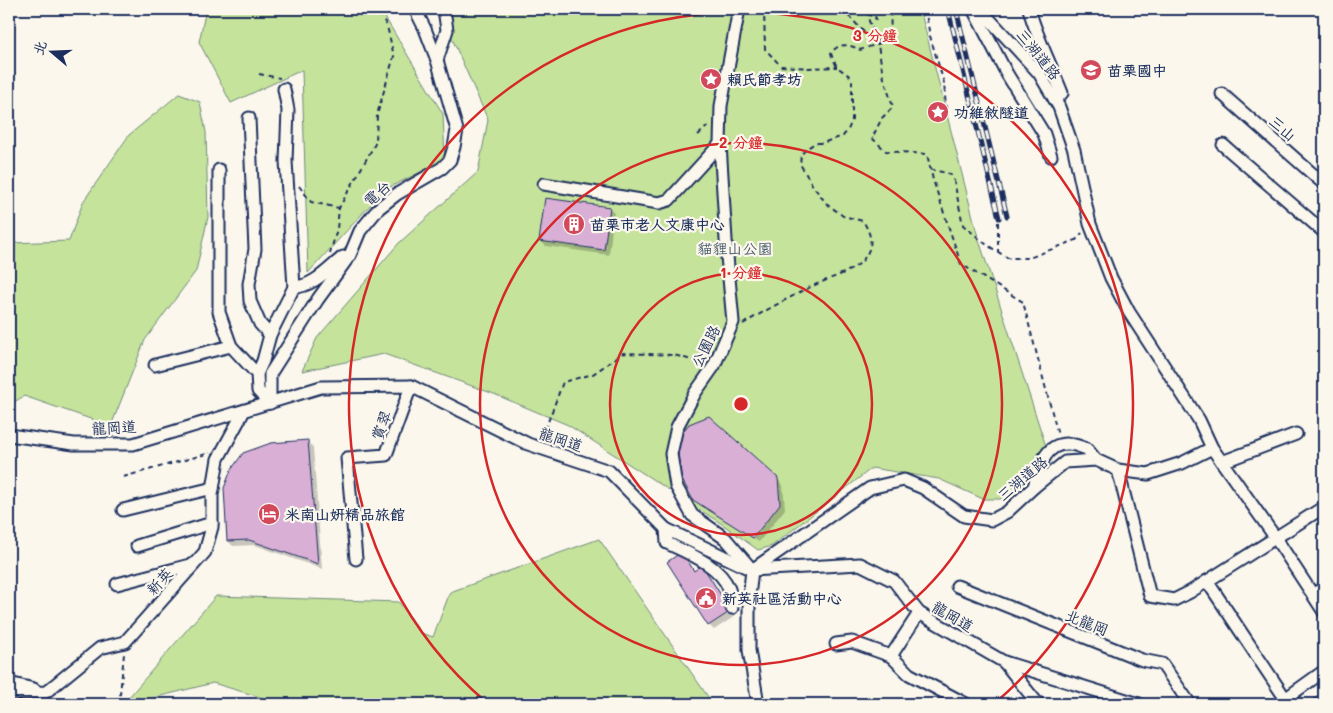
<svg xmlns="http://www.w3.org/2000/svg" width="1333" height="713" font-family="Mali,'LXGW WenKai TC',sans-serif">
	<rect width="100%" height="100%" fill="#fbf7ec"/>
	<filter id="ink" filterUnits="userSpaceOnUse"><feTurbulence type="fractalNoise" baseFrequency=".02" numOctaves="2"/><feDisplacementMap in="SourceGraphic" scale="10" xChannelSelector="R" yChannelSelector="G"/><feConvolveMatrix kernelMatrix="1 2 1 2 8 2 1 2 1" color-interpolation-filters="sRGB"/></filter>
	<g filter="url(#ink)">
		<!-- green -->
		<g fill="#c5e39b" stroke="#70897c">
			<path d="M206,9H380L443,114L445,160L384,190L308,273L302,70L231,103L199,42Z"/>
			<path d="M439,9H920L978,237L1050,459L1020,499H983L939,479L872,468L772,546L758,550L722,524L568,425L494,394L384,354L302,371L317,338L399,243L478,172L488,120Z"/>
			<path d="M179,94L200,102L206,132L208,217L196,271L145,340L111,426L24,396L9,405V243L69,241L83,202L129,135Z"/>
			<path d="M599,539L713,704H283L213,683L129,704H123L216,596L399,602L421,633L433,637L450,592Z"/>
		</g>
		<!-- shadow -->
		<g fill="#0003">
			<path d="M609,208L614,213L609,255L546,246L540,241Z"/>
			<path d="M307,442L313,447L322,569L255,545L233,546L228,541Z"/>
			<path d="M777,479L783,485L785,509L759,542L700,505L694,499Z"/>
			<path d="M682,554L695,571L702,567L707,572L735,616L714,630L709,625Z"/>
		</g>
		<!-- building -->
		<g fill="#d9afd6" stroke="#1b2f5e">
			<path d="M545,198L610,207L604,250L539,241Z"/>
			<path d="M709,416L778,478L780,504L753,538L693,500L680,476L677,439L689,424Z"/>
			<path d="M308,440L318,564L249,540L227,541L224,488L231,470L243,453L271,443Z"/>
			<path d="M682,552L694,571L702,565L731,611L708,626L667,562Z"/>
			<path d="M1324,692V704H1307Z"/>
		</g>
		<g fill="none" stroke-linecap="round" stroke-linejoin="round">
			<!-- minor casing -->
			<g stroke="#1b2f5e" stroke-width="15">
				<g id="minor">
					<path d="M739,9L721,106L720,144L727,256L733,322L714,366L695,393L677,427L671,454L676,486L692,515L726,539L749,566"/>
					<path d="M973,9L1007,74L1044,134L1051,156"/>
					<path d="M980,9L1039,73L1059,107L1074,150L1090,224L1111,278L1129,312L1199,420L1212,448L1275,537L1324,612"/>
					<path d="M1029,9C1037,38 1051,65 1062,93L1055,100"/>
					<path d="M437,60L447,30L444,9"/>
					<path d="M284,89L288,110L286,161L294,287C313,287 329,268 343,257"/>
					<path d="M1222,94L1324,184"/>
					<path d="M249,118L255,249L249,284L250,301L260,324L270,335"/>
					<path d="M1223,145L1324,232"/>
					<path d="M219,170V312L231,346L257,374"/>
					<path d="M544,184L659,203L669,200L720,144"/>
					<path d="M155,365L231,346"/>
					<path d="M270,403V374L318,299L350,255L360,231L379,208L397,194L442,168L450,160L454,147L457,130L437,60L425,29L415,9"/>
					<path d="M270,403L258,391L257,374L263,361L270,335L294,287"/>
					<path d="M9,435L74,444H133L321,387L411,386L528,444L609,471L666,529L752,570L860,564L894,581L919,613L1004,662L1038,704"/>
					<path d="M1222,462L1296,434"/>
					<path d="M1118,470L1150,596L1174,600L1190,592L1324,507"/>
					<path d="M1034,487C1039,469 1044,443 1068,444C1074,444 1081,447 1087,449L1096,460"/>
					<path d="M123,510L213,488"/>
					<path d="M666,529L667,543C688,553 720,565 729,589C731,595 731,602 732,608"/>
					<path d="M137,546L212,523"/>
					<path d="M356,559L347,458L386,455L411,386"/>
					<path d="M1207,581L1289,704"/>
					<path d="M117,584L194,564"/>
					<path d="M957,586L1142,660L1162,664L1190,704"/>
					<path d="M1313,594L1324,588"/>
					<path d="M919,613L891,656L909,674L966,704"/>
					<path d="M836,644L852,642L891,656"/>
					<path d="M1004,662L1139,704"/>
					<path d="M9,683L34,689"/>
					<path d="M9,694L46,692L100,648L125,642L205,552L212,527V495L218,459L244,411"/>
					<path d="M1285,699L1324,671"/>
					<path d="M758,704L749,650V597L752,570L870,488L904,480L923,488L964,516L992,520L1007,512L1034,487L1065,462L1096,460L1118,470L1148,474L1182,463L1212,448"/>
				</g>
			</g>
			<!-- path -->
			<g stroke="#1b2f5e" stroke-width="2" stroke-dasharray="5 4" stroke-linecap="butt">
				<path d="M764,9L765,49L781,66L809,68L837,67"/>
				<path d="M842,9L866,34L877,39L869,21L868,14L876,19L873,9"/>
				<path d="M925,9L930,36L944,83L946,108"/>
				<path d="M877,39L883,75L893,107L882,118L872,138L886,151L927,154L933,180L961,264L1023,302L1058,435"/>
				<path d="M259,74L280,78"/>
				<path d="M698,135L709,125"/>
				<path d="M930,169L950,174L954,181L963,225L987,245L1008,258H1029L1076,240L1082,233"/>
				<path d="M299,186L311,202L339,208"/>
				<path d="M998,222V252"/>
				<path d="M330,254L337,229L339,208L376,142L377,115L394,56L387,26L377,9"/>
				<path d="M743,324C766,310 790,297 815,285C829,278 857,271 865,257C874,244 871,234 863,221L843,216L826,203L813,186L800,164L801,155L806,149L815,143H822L843,136L848,130L852,120V79L851,77L837,67L831,54C837,42 850,44 860,50C891,39 892,44 890,9"/>
				<path d="M542,438L563,382L593,374L623,353L674,355L702,363"/>
				<path d="M123,477L210,453"/>
				<path d="M119,704L124,654"/>
			</g>
			<!-- minor -->
			<use href="#minor" stroke="#fbf7ec" stroke-width="11"/>
			<!-- rail casing -->
			<g stroke="#1b2f5e" stroke-width="5">
				<g id="rail">
					<path d="M948,9L999,218"/>
					<path d="M956,9L1007,216"/>
				</g>
			</g>
			<!-- rail -->
			<use href="#rail" stroke="#fbf7ec" stroke-width="3" stroke-dasharray="9" stroke-linecap="butt"/>
		</g>
	</g>
	<!-- distance rings -->
	<g fill="none" stroke="#d62828" stroke-width="2.5">
		<circle cx="741" cy="404" r="131"/>
		<circle cx="741" cy="404" r="261"/>
		<path d="M486 702A392 392 0 1 1 996 702"/>
	</g>
	<!-- icons -->
	<defs>
		<g id="school-disc" transform="scale(1.125)"><circle r="9.5" fill="#d1495b" stroke="#fbf7ec"/><path d="M0-5L7-2L0 1L-7-2ZM-4 1L0 2.5L4 1V4Q0 6-4 4Z" fill="#fff"/></g>
		<g id="sight-disc" transform="scale(1.125)"><circle r="9.5" fill="#d1495b" stroke="#fbf7ec"/><path d="M0-6L1.8-2.2L6-1.7L2.9 1.2L3.7 5.4L0 3.3L-3.7 5.4L-2.9 1.2L-6-1.7L-1.8-2.2Z" fill="#fff"/></g>
		<g id="building-disc" transform="scale(1.125)"><circle r="9.5" fill="#d1495b" stroke="#fbf7ec"/><path d="M-4-6H4V6H1V3H-1V6H-4ZM-2.5-4.3h1.7v1.8h-1.7ZM.8-4.3h1.7v1.8H.8ZM-2.5-1h1.7V.8h-1.7ZM.8-1h1.7V.8H.8Z" fill="#fff"/></g>
		<g id="hotel-disc" transform="scale(1.125)"><circle r="9.5" fill="#d1495b" stroke="#fbf7ec"/><path d="M-6-4.5h1.5V1H6V5H4.5V3h-9V5H-6ZM-4 0a1.8 1.8 0 1 1 3.6 0ZM.5 0V-2.5h3Q6-2.5 6 0Z" fill="#fff"/></g>
		<g id="civic-disc" transform="scale(1.125)"><circle r="9.5" fill="#d1495b" stroke="#fbf7ec"/><path d="M-.6-6.5H3V-4.5H.6V-3L4-1V1h2V6H-6V1h2V-1L-.6-3ZM-1.2 2.5V6h2.4V2.5Z" fill="#fff"/></g>
	</defs>
	<g fill-rule="evenodd">
		<use href="#school-disc" x="1091" y="70"/>
		<use href="#sight-disc" x="711" y="79"/>
		<use href="#sight-disc" x="938" y="112"/>
		<use href="#building-disc" x="574" y="224"/>
		<use href="#hotel-disc" x="269" y="514"/>
		<use href="#civic-disc" x="706" y="598"/>
	</g>
	<g text-anchor="middle" dominant-baseline="central" stroke-width="4.5" stroke-linejoin="round" paint-order="stroke">
		<!-- street labels -->
		<g font-size="15" fill="#1b2f5e" stroke="#fbf7ec">
			<text transform="translate(1039 54) rotate(51)">三湖道路</text>
			<text transform="translate(1283 128) rotate(41)">三山</text>
			<text transform="translate(377 193) rotate(-41)">電台</text>
			<text transform="translate(705 346) rotate(-63)">公園路</text>
			<text transform="translate(381 425) rotate(-70)">賞翠</text>
			<text transform="translate(114 427) rotate(-3)">龍岡道</text>
			<text transform="translate(561 439) rotate(18)">龍岡道</text>
			<text transform="translate(1022 478) rotate(-40)">三湖道路</text>
			<text transform="translate(159 581) rotate(-48)">新英</text>
			<text transform="translate(953 616) rotate(30)">龍岡道</text>
			<text transform="translate(1087 622) rotate(22)">北龍岡</text>
		</g>
		<!-- poi labels -->
		<g font-size="15" font-weight="bold" fill="#1b2f5e" stroke="#fbf7ec" text-anchor="start">
			<text x="1107" y="70">苗栗國中</text>
			<text x="727" y="79">賴氏節孝坊</text>
			<text x="954" y="112">功維敘隧道</text>
			<text x="590" y="224">苗栗市老人文康中心</text>
			<text x="285" y="514">米南山妍精品旅館</text>
			<text x="722" y="598">新英社區活動中心</text>
		</g>
		<!-- park labels -->
		<g font-size="15" fill="#465c6d" stroke="#fbf7ec">
			<text x="735" y="248">貓貍山公園</text>
		</g>
	</g>
	<circle cx="741" cy="404" r="8" fill="#d62828" stroke="#fbf7ec" stroke-width="2.5"/>
	<g font-size="15" text-anchor="middle" font-weight="bold" fill="#d62828" stroke="#fbf7ec" stroke-width="4.5" stroke-linejoin="round" paint-order="stroke">
		<text x="875" y="41">3 分鐘</text>
		<text x="741" y="148">2 分鐘</text>
		<text x="741" y="278">1 分鐘</text>
	</g>
	<!-- margin -->
	<rect width="1333" height="713" fill="none" stroke="#fbf7ec" stroke-width="30"/>
	<rect x="15" y="15" width="1303" height="683" fill="none" stroke="#1b2f5e" stroke-width="2" filter="url(#ink)"/>
	<!-- north arrow -->
	<g transform="translate(52 52) rotate(289)" stroke="#fbf7ec" stroke-width="4" paint-order="stroke">
	<path d="M0-4L9 19L0 12L-9 19Z" fill="#1b2f5e"/>
	<text y="-8" font-size="14" font-weight="bold" text-anchor="middle" fill="#1b2f5e">北</text>
	</g>
</svg>
